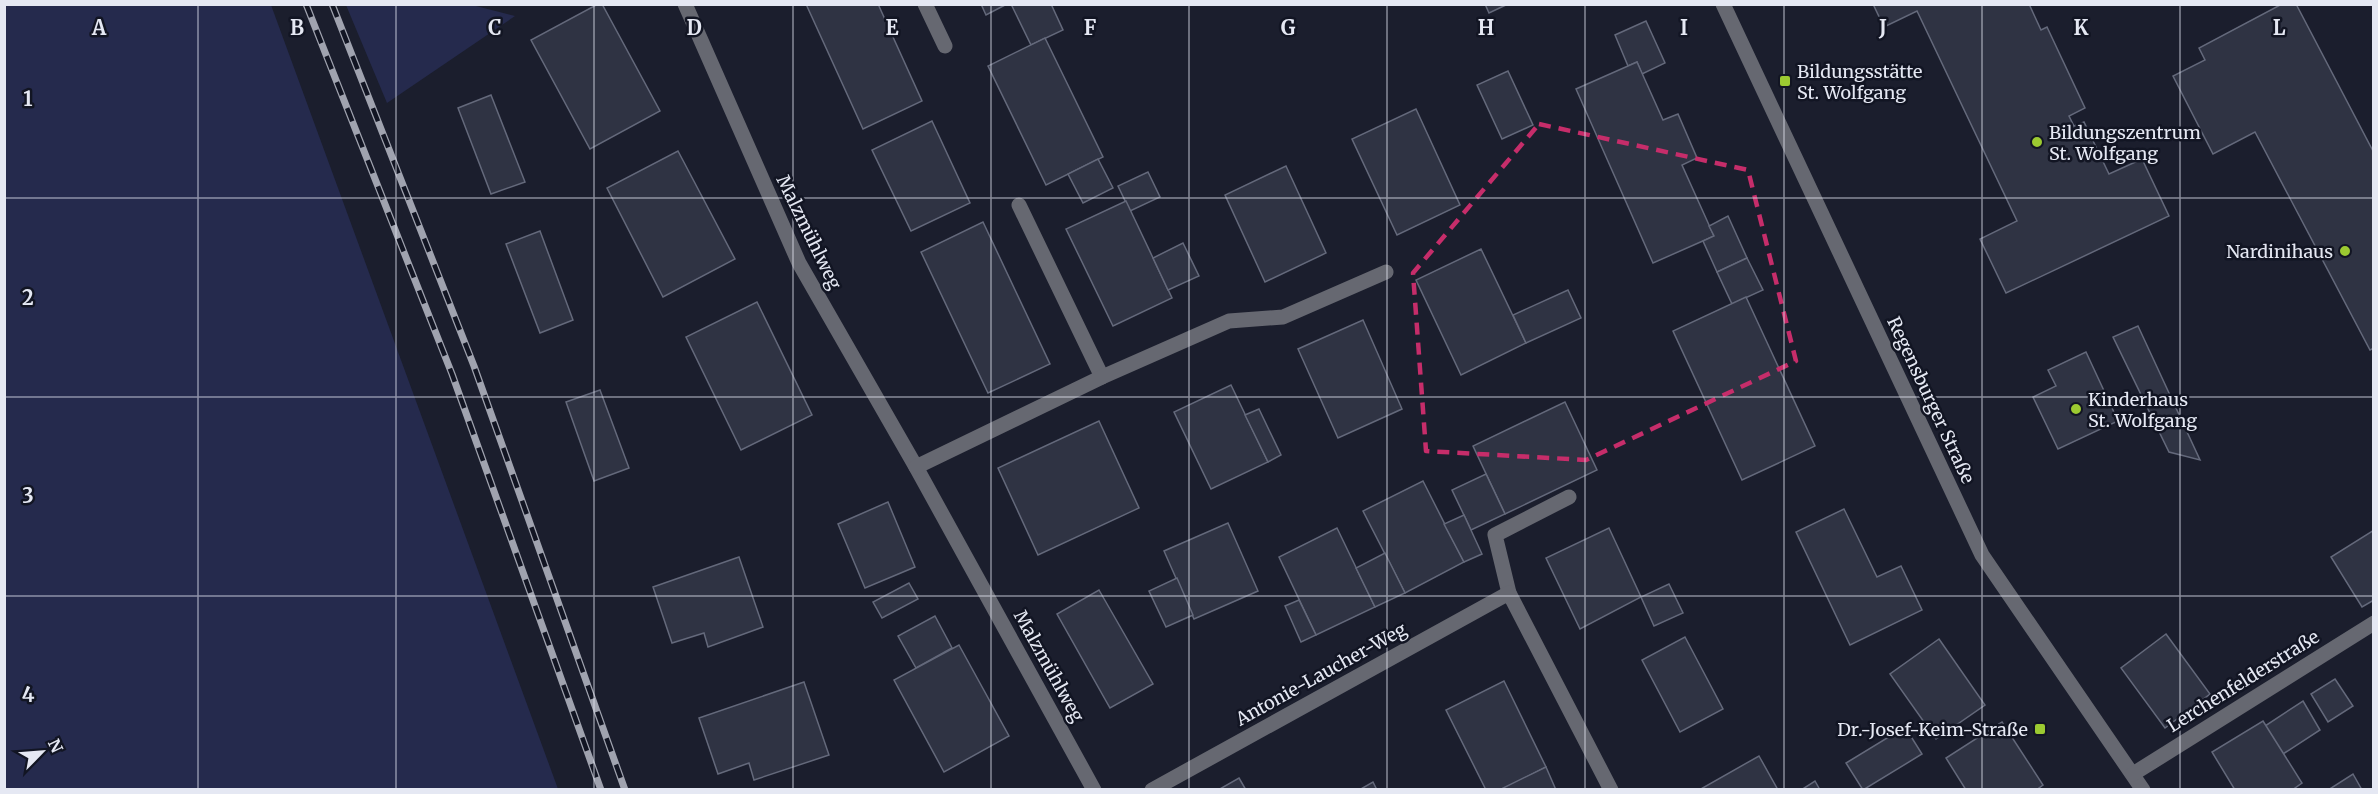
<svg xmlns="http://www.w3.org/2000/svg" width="2378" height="794" font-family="Merriweather,serif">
	<rect width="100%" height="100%" fill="#1b1e2d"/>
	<!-- green -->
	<g fill="#252a4d">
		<path d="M5,4L271,5L558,789H5Z"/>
		<path d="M346,5H472L515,16L387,103Z"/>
	</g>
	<!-- building -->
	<g fill="#2f3343" stroke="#64697b" stroke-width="1.5">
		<path d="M598,4H602L660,111L590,149L531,40Z"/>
		<path d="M806,4H878L922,101L863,129Z"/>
		<path d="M981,4H1007L986,15Z"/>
		<path d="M1011,4H1051L1063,30L1031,45Z"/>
		<path d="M1485,4H1508L1489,13Z"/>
		<path d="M1873,4H2029L2041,30L2047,27L2085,108L2069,116L2074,126L2084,122L2109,174L2142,159L2169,216L2006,293L1980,239L2017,221L1917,11L1884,27Z"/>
		<path d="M2282,4H2296L2374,153V348L2370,350L2255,132L2213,154L2173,76L2205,60L2199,48Z"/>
		<path d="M1646,21L1665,63L1642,74L1637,62L1628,66L1615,35Z"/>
		<path d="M1045,38L1103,157L1046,185L988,66Z"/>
		<path d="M1637,62L1663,120L1678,114L1697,158L1682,165L1714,236L1653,263L1576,89Z"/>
		<path d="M1508,71L1533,125L1502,139L1477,85Z"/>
		<path d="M491,95L525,182L491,194L458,108Z"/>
		<path d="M1416,109L1460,205L1397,235L1352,139Z"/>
		<path d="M932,121L970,203L911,231L872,150Z"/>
		<path d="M678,151L735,259L663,297L607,188Z"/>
		<path d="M1098,159L1113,188L1083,203L1068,174Z"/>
		<path d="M1286,166L1326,253L1265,282L1225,195Z"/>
		<path d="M1148,172L1160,197L1130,211L1118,186Z"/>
		<path d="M1126,201L1172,298L1113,326L1066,229Z"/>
		<path d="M1728,216L1747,258L1717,272L1703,241L1714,236L1709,226Z"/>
		<path d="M983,222L1050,364L988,393L921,252Z"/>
		<path d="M540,231L573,320L540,333L506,244Z"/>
		<path d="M1183,243L1199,276L1168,290L1153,258Z"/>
		<path d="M1481,249L1526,343L1461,375L1416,280Z"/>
		<path d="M1747,258L1763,290L1732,304L1717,272Z"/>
		<path d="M1568,290L1581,318L1526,343L1513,315Z"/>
		<path d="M1746,297L1815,446L1742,480L1673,331Z"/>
		<path d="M757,302L812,415L741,450L686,337Z"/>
		<path d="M1363,320L1402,409L1338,438L1298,349Z"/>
		<path d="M2138,326L2200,460L2169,452L2113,337Z"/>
		<path d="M2086,352L2118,421L2058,449L2033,397L2056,386L2048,370Z"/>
		<path d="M1231,385L1268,462L1211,489L1174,412Z"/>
		<path d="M600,390L629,468L594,481L566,402Z"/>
		<path d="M1565,402L1597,470L1505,514L1473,446Z"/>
		<path d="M1259,409L1281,455L1268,462L1245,415Z"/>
		<path d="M1099,421L1139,508L1038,555L998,468Z"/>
		<path d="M1486,474L1505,514L1471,530L1452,490Z"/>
		<path d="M1423,481L1464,562L1405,593L1363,511Z"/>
		<path d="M888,502L915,567L865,588L838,524Z"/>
		<path d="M1844,509L1877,577L1901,566L1922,610L1850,645L1796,532Z"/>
		<path d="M1464,515L1482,554L1464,562L1444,524Z"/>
		<path d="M1228,523L1258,591L1194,619L1164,551Z"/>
		<path d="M1337,528L1375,607L1316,635L1279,557Z"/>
		<path d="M1609,528L1641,597L1580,629L1546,558Z"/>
		<path d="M2374,530V600L2362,607L2331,557Z"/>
		<path d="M1385,553L1405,593L1375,607L1356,568Z"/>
		<path d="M739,557L763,627L708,647L704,633L672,643L653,587Z"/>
		<path d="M1177,578L1193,615L1166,627L1149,591Z"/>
		<path d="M909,583L918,599L882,618L873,602Z"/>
		<path d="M1669,584L1683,613L1654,626L1641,597Z"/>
		<path d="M1099,590L1153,684L1110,708L1057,614Z"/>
		<path d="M1299,600L1316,635L1301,642L1285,606Z"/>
		<path d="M935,616L952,648L916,668L898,636Z"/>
		<path d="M2166,634L2210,694L2165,728L2121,668Z"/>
		<path d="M1685,637L1723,709L1680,732L1642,660Z"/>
		<path d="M1939,639L1985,705L1936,739L1890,674Z"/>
		<path d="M959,645L1009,736L944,772L894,680Z"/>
		<path d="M2335,679L2353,706L2328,722L2311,694Z"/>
		<path d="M1504,681L1546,767L1501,790H1486L1446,710Z"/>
		<path d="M804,682L829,755L754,780L749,763L718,774L699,718Z"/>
		<path d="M2303,701L2320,730L2283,754L2265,726Z"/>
		<path d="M2263,721L2302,783L2292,790H2235L2212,752Z"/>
		<path d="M2002,722L2043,785L2036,790H1966L1946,758Z"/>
		<path d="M1905,727L1922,754L1863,790L1846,763Z"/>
		<path d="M1759,756L1778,790H1699Z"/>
		<path d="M1546,767L1556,790H1504L1503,788Z"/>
		<path d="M2353,774L2362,790H2328Z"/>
		<path d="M1239,778L1246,790H1218Z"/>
		<path d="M1815,781L1820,790H1801Z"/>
		<path d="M1373,782L1377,790H1359Z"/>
	</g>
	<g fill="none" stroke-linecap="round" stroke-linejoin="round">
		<!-- minor -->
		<g stroke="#666871" stroke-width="15">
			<path d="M685,4L799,263L916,467L1094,790"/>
			<path d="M925,4L945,46"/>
			<path d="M1723,4L1982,555L2143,790"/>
			<path d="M1019,205L1102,377"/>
			<path d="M916,467L1102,377L1229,321L1283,317L1386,272"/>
			<path d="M1509,593L1495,535L1569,497"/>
			<path d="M2133,774L2374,623"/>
			<path d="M1152,790L1509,593L1611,790"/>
		</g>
		<!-- rail casing -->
		<g stroke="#a0a3af" stroke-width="7">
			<g id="rail">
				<path d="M306,4L452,374L601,790"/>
				<path d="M332,4L474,366L625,790"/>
			</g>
		</g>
		<!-- rail -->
		<use href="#rail" stroke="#121523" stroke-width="4.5" stroke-dasharray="14" stroke-linecap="butt"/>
	</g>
	<!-- marked area -->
	<path fill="none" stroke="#c62d6a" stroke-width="4.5" stroke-dasharray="12 8" stroke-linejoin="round" d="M1539,124L1748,170L1796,361L1586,460L1426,451L1413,273Z"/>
	<!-- grid -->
	<path fill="none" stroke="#e5e8f3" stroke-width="1.5" stroke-opacity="0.55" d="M198,4V790M396,4V790M594,4V790M793,4V790M991,4V790M1189,4V790M1387,4V790M1585,4V790M1784,4V790M1982,4V790M2180,4V790M4,198H2374M4,397H2374M4,596H2374"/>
	<!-- markers -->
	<g fill="#9cca31" stroke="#121523" stroke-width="2">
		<rect x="1779" y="75" width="12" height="12" rx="3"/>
		<circle cx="2037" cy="142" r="6"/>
		<circle cx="2345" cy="251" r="6"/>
		<circle cx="2076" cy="409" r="6"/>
		<rect x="2034" y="723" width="12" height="12" rx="3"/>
	</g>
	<g text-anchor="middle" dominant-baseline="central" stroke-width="5" stroke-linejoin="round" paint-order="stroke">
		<!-- poi labels -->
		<g font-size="18" fill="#e5e8f3" stroke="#121523" text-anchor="start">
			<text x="1797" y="71">Bildungsstätte<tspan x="1797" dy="21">St. Wolfgang</tspan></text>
			<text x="2049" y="132">Bildungszentrum<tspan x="2049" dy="21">St. Wolfgang</tspan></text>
			<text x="2333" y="251" text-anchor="end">Nardinihaus</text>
			<text x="2088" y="399">Kinderhaus<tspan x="2088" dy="21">St. Wolfgang</tspan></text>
			<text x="2028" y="729" text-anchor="end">Dr.-Josef-Keim-Straße</text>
		</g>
		<!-- street labels -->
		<g font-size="18" fill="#e5e8f3" stroke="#121523">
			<text transform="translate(809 232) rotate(64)">Malzmühlweg</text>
			<text transform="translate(1931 400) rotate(65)">Regensburger Straße</text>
			<text transform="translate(1049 666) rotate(61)">Malzmühlweg</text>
			<text transform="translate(1321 674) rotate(-29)">Antonie-Laucher-Weg</text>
			<text transform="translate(2243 681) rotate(-32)">Lerchenfelderstraße</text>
		</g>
	</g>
	<g font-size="20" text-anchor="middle" font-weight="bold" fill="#e5e8f3" stroke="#121523" stroke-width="5" stroke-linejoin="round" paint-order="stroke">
		<text x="99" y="35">A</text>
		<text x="297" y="35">B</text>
		<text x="495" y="35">C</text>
		<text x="694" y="35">D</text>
		<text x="892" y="35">E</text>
		<text x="1090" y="35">F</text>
		<text x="1288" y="35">G</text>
		<text x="1486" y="35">H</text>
		<text x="1684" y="35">I</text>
		<text x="1883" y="35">J</text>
		<text x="2081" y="35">K</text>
		<text x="2279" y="35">L</text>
		<text x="28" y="106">1</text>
		<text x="28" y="305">2</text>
		<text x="28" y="503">3</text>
		<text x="28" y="702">4</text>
	</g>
	<!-- border -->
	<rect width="2378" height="794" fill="none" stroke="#e5e8f3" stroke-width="12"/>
	<!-- north arrow -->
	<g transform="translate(42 752) rotate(65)" stroke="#121523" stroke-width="4.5" paint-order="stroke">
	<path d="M0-4.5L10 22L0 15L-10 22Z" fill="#e5e8f3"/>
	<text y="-9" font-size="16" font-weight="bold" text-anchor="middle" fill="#e5e8f3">N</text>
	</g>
</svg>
